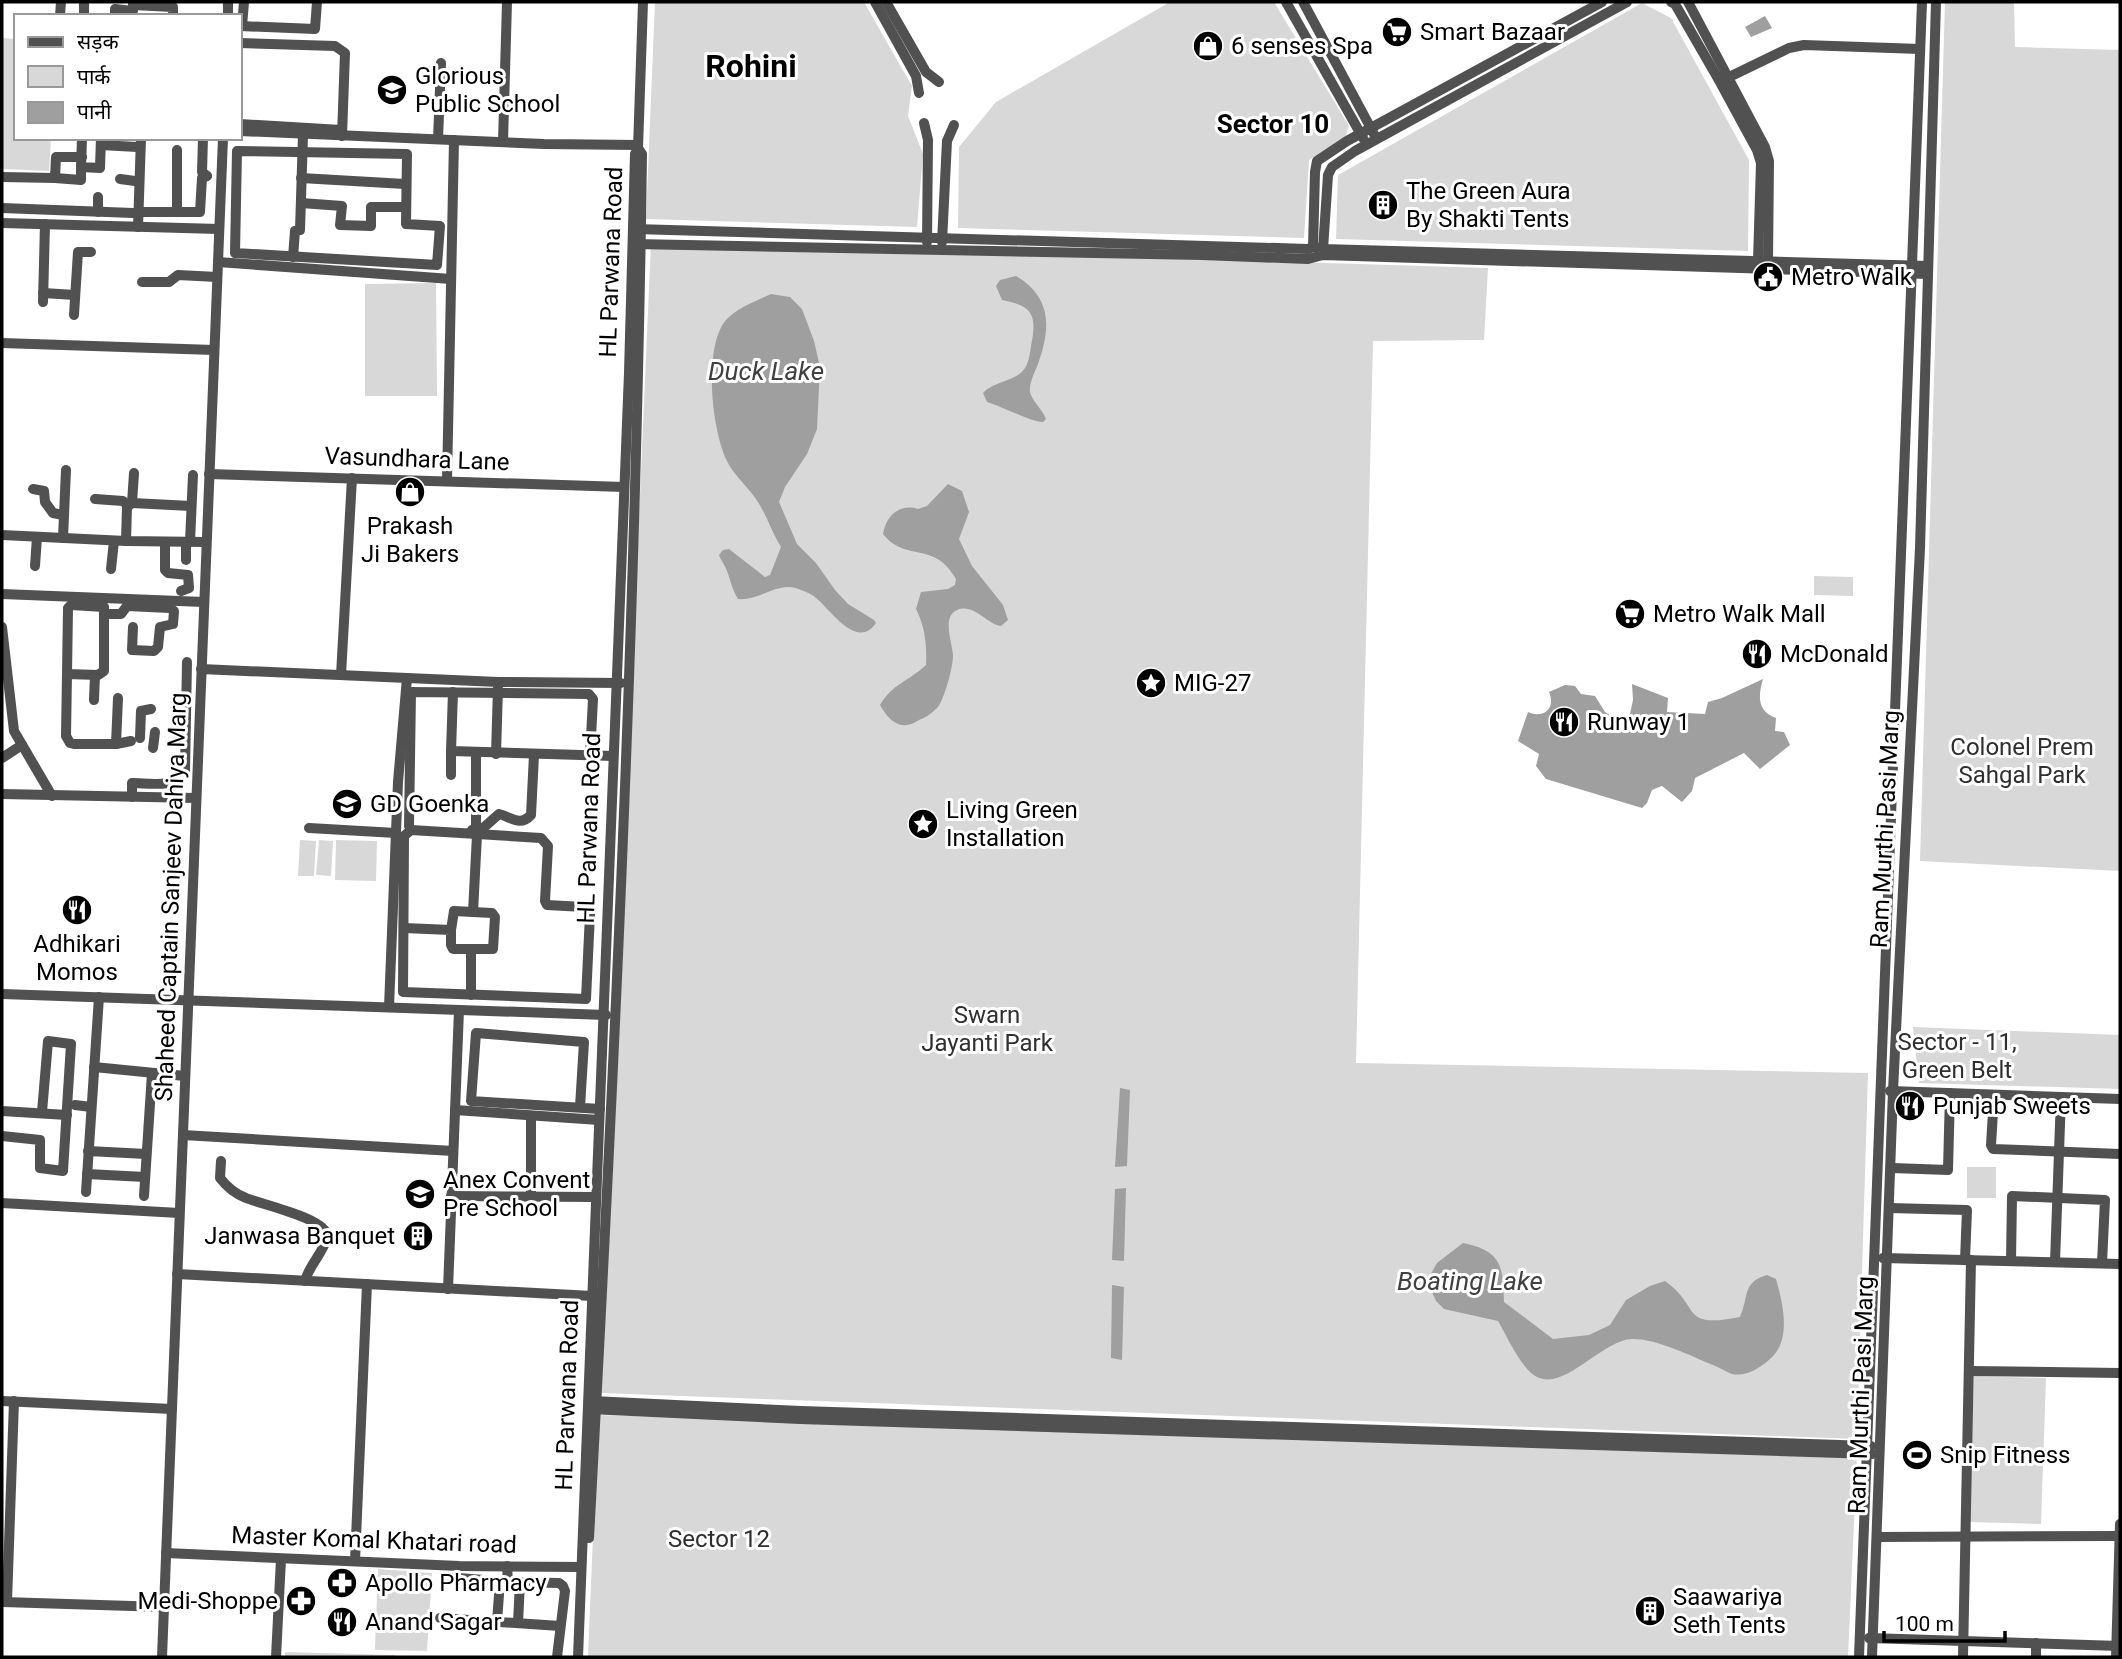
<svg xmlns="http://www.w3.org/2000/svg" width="2122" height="1659" font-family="Roboto,'Noto Sans Devanagari',sans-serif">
	<rect width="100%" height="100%" fill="#fff"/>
	<!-- green -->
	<g fill="#d8d8d8">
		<path d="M655,2H864L912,86L908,116L923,154L917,227L646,219Z"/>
		<path d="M1170,2H1274L1349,126L1346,136L1309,160L1304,238L958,228L959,147L996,102Z"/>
		<path d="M1945,2H2014L2015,47L2120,50V871L1920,861Z"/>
		<path d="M1642,3L1671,18L1749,160L1748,251L1336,239L1338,175Z"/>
		<path d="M2,38L16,39V138H51L49,171L2,169Z"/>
		<path d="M651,242L1488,268L1484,340L1373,341L1356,1063L1868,1073L1857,1439L601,1393Z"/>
		<path d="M436,283L437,396H365V284Z"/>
		<path d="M1814,576L1853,577V596L1814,595Z"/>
		<path d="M300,840L316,841L314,876H298Z"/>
		<path d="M319,840L333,841L331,876L316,875Z"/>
		<path d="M336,840L377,841L376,881L335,880Z"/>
		<path d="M1913,1027L2120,1035V1089L1919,1083Z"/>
		<rect x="1967" y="1167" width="29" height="31"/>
		<path d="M1974,1376L2046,1378L2041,1524L1969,1522Z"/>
		<path d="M598,1415L1857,1455L1848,1657H588Z"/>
		<path d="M378,1569L432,1573L427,1651L375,1650Z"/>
		<path d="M285,1652L395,1655V1657H285Z"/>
	</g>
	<!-- water -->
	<g fill="#9f9f9f">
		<path d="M1765,16L1772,28L1751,37L1745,27Z"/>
		<path d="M1016,276C1051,297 1051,326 1039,361C1036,371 1029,381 1030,392C1032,401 1043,410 1046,419L1043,422C1034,423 1001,406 987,402L983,393C995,380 1016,382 1025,368C1029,362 1030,353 1031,346C1037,316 1034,306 1002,300L996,286L1000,280Z"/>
		<path d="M771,294L790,297L802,309L814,341L820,367L817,429L807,454L785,487L779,502L797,544L816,563L835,590L848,604L874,620L876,623C857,651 830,609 816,598C812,594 806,592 801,590C780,579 760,601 738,599C732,590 731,581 727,571C725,565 721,561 719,555L723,550L729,549L765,577L770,575L781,547C771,531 765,510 753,495C745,484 733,474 727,461C712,431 703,350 725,321C736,308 756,301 771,294Z"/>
		<path d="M948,484L962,491L969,512L959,539L972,566L1003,605L1008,620L1001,626C986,624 974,603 957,610C941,617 953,644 953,656C953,667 944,701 937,708C932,713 925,718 919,720C913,724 906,727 898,724C890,721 884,712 880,705C892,684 909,681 926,665C927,645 925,627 916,609L921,592L948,589L955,585L956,579C934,540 906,563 883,534C886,516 899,503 918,509L927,506Z"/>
		<path d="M1763,679C1758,696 1757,711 1776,718L1775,731L1784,732L1790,745L1760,769L1744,753L1695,778L1692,791L1682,802L1662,786L1652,790L1647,803L1642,808L1546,779L1536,766L1539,754L1518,741L1528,712C1544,719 1556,708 1549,692L1565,685L1575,686L1581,694L1595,696L1605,712L1618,720L1630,714L1633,700L1632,684L1668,698L1667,712L1705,714L1708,702L1722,698Z"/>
		<path d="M1120,1088L1130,1090L1127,1166L1115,1167Z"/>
		<path d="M1126,1188L1124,1261L1112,1260L1115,1189Z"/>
		<path d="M1463,1243C1502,1251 1503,1266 1504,1302L1553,1339L1589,1335L1610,1325L1626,1300L1650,1286L1665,1281C1702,1307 1679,1329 1740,1317C1749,1297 1742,1282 1767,1275L1776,1279C1783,1304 1792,1340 1770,1359C1760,1368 1746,1377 1732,1374C1726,1372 1719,1367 1713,1365C1691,1356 1655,1338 1632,1339C1602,1340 1565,1391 1537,1377C1521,1369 1507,1336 1498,1321L1444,1309L1436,1301L1427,1281L1437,1263Z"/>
		<path d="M1112,1285L1124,1287L1122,1360L1111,1358Z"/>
	</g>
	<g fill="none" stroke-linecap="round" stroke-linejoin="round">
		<!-- minor -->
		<g stroke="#515151" stroke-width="10">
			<path d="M84,2V16"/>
			<path d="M875,2L916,76L919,93"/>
			<path d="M886,2L926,72L939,82"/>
			<path d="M1286,2L1363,138"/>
			<path d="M1303,2L1374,134"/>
			<path d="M1671,2L1675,4L1720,82L1757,150L1761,163L1758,261"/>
			<path d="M1688,2L1765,147L1769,161L1768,261"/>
			<path d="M133,5L173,7V16"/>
			<path d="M60,16L61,2"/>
			<path d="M115,16V9L133,11V4"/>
			<path d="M228,16V2"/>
			<path d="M240,26L315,29L317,2"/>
			<path d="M242,26L244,2"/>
			<path d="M240,43L335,46L345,53L342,136"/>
			<path d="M1723,80L1789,48L1804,45L1920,49"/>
			<path d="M924,123L928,140L927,242"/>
			<path d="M240,124L341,130"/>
			<path d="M240,131L544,144L638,145"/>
			<path d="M82,138L81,167L100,168L101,138"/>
			<path d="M203,138L202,172L207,176"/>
			<path d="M438,139L441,63"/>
			<path d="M503,142L507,2"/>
			<path d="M101,145L137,147"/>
			<path d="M177,150V212H200L202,178L207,176"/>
			<path d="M237,151L407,154L406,224L440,226L437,265L235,253Z"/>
			<path d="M2,177L55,178L56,157H82"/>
			<path d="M55,178L81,180V167"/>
			<path d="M301,178L405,184"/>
			<path d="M120,179L135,181"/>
			<path d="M301,203L342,206L340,225L371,226V207H405"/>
			<path d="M2,208L133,213"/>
			<path d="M98,212V197"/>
			<path d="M139,212H177"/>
			<path d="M2,223L219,229"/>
			<path d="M138,227L141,138"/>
			<path d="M635,229L1308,249L1313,247L1323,249L1928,266"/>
			<path d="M942,242L947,141L954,125"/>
			<path d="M634,244L1202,255L1308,259L1323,255L1928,274"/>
			<path d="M1313,247L1315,172L1317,161L1347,141L1602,2"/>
			<path d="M1320,253L1323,249L1328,175L1332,167L1355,151L1627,2"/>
			<path d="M293,257L295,231L300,230L303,135"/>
			<path d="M218,262L451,279"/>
			<path d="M142,282H169L178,275L217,277"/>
			<path d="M43,293L75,295"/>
			<path d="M43,302L45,224"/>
			<path d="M74,315L78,252H91"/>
			<path d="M2,343L214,350"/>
			<path d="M209,474L624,487"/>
			<path d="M447,481L454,140"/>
			<path d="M33,489L44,491L45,502L53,513L63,515"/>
			<path d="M95,499L123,501L128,506"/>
			<path d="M132,503L191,506"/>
			<path d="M2,535L126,541L206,542"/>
			<path d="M63,538L66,470"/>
			<path d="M126,541L127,507L132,503L134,473"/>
			<path d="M165,542V570L168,573L188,575L189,588L181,591"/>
			<path d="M190,542L193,475"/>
			<path d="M186,560V542"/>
			<path d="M35,566L37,537"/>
			<path d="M111,569L114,541"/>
			<path d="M2,594L204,602"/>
			<path d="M106,614H121L127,606L170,608L174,611L173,624L160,627L158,647L154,651L132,650L133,627"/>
			<path d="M2,627L14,731L52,796"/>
			<path d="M201,669L498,682L621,683"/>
			<path d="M67,674L68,608L71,605L104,607V671L98,675L67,674L66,736L70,743L74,744H116L131,741"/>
			<path d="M341,675L352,478"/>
			<path d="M453,692L451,751L613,756"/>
			<path d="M94,700L95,675"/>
			<path d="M140,738L141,711L151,709"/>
			<path d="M116,744L118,698"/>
			<path d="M153,748L155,732"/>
			<path d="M451,751V775"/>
			<path d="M496,754L498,688"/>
			<path d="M2,758L22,745"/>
			<path d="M2,794L196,798"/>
			<path d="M132,797V783C149,783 177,789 185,771L187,662"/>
			<path d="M409,826L411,692L589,694L593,699L590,756"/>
			<path d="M309,828L396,833"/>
			<path d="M411,830L541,838L548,846L545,901L547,905L584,907L590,914L586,999L403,992L404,836Z"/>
			<path d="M472,830L482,829L499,814C511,817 520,827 531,815L534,755"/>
			<path d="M476,830V753"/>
			<path d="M404,928L451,930V945L453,949H493L495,917L492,913L473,912"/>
			<path d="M451,930L454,911L473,912L477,835"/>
			<path d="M471,949V995"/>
			<path d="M2,994L606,1015"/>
			<path d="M389,1007L398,782L407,678"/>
			<path d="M94,1067L185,1076"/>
			<path d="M1890,1091L2120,1099"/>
			<path d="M1994,1096L1991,1145L1993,1149L2120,1154"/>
			<path d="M75,1105L91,1107"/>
			<path d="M580,1107L584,1042L476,1033L471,1101L600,1109"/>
			<path d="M455,1110L599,1120"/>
			<path d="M2,1111L67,1115"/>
			<path d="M183,1135L453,1151"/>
			<path d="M2,1136L40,1140V1168L63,1171L71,1044L48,1041L42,1112"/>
			<path d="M88,1151L146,1154"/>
			<path d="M221,1161L220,1178C227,1187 235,1194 246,1198C260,1204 330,1219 327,1237C324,1252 309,1265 305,1281"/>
			<path d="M1892,1168L1948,1170L1950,1093"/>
			<path d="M87,1174L145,1177"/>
			<path d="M86,1192L99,997"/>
			<path d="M144,1196L152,1073"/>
			<path d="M451,1196L596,1197"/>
			<path d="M531,1196V1116"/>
			<path d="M2,1203L179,1213"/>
			<path d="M1889,1208L1967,1210L1965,1260"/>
			<path d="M1883,1258L2120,1264"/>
			<path d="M2011,1261L2012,1196L2105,1200L2102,1263"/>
			<path d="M2055,1262L2061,1097"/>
			<path d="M177,1274L592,1296"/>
			<path d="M448,1289L459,1010"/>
			<path d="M1969,1371L2120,1373"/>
			<path d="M2,1401L172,1409"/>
			<path d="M592,1401L801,1411L1871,1446"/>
			<path d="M589,1409L800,1419L1872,1454"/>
			<path d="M1877,1537L2120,1536"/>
			<path d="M589,1538C614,1077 636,616 642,154L638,148"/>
			<path d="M166,1553L459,1566L581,1567"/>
			<path d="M355,1561L367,1284"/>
			<path d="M507,1566L508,1582L559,1583L563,1586L565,1591L557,1657"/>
			<path d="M447,1577L508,1582"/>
			<path d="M3,1602L164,1607"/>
			<path d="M7,1602L14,1401"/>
			<path d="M440,1618L560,1626"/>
			<path d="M497,1622L500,1581"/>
			<path d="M518,1623L520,1582"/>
			<path d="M1869,1638L2120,1646"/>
			<path d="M162,1657L223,138"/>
			<path d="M276,1657L281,1559"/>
			<path d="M578,1657L629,373L635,154L638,148L643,2"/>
			<path d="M1859,1657L1922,2"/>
			<path d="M1872,1657L1893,1091L1920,548L1936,2"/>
			<path d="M1963,1657L1971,1260"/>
			<path d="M2036,1657V1643"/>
			<path d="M2116,1657L2120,1524"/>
		</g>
	</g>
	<!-- icons -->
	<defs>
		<g id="supermarket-disc" transform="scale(1.575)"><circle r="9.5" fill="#000" stroke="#fff"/><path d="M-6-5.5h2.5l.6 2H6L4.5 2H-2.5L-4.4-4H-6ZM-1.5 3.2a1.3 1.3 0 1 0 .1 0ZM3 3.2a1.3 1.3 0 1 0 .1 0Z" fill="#fff"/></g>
		<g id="shop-disc" transform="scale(1.575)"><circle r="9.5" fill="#000" stroke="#fff"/><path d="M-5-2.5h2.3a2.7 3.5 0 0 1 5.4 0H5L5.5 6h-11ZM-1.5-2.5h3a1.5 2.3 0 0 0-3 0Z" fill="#fff"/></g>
		<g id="school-disc" transform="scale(1.575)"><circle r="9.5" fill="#000" stroke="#fff"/><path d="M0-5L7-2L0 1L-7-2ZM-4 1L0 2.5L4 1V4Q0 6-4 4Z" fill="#fff"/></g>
		<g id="building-disc" transform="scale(1.575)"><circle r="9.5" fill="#000" stroke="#fff"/><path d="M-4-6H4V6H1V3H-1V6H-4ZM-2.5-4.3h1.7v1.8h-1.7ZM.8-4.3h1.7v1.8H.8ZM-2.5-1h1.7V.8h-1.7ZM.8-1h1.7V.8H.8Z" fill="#fff"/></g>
		<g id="civic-disc" transform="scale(1.575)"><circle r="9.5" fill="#000" stroke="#fff"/><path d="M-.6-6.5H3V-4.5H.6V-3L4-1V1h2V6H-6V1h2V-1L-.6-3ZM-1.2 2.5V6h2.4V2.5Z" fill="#fff"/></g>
		<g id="restaurant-disc" transform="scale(1.575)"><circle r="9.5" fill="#000" stroke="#fff"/><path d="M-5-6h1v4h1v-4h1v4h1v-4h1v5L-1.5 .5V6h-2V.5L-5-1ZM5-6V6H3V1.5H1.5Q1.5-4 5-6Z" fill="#fff"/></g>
		<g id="sight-disc" transform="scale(1.575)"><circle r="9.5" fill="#000" stroke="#fff"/><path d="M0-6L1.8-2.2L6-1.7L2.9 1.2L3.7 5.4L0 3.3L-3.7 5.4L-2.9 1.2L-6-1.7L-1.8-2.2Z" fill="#fff"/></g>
		<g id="stadium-disc" transform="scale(1.575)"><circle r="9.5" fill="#000" stroke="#fff"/><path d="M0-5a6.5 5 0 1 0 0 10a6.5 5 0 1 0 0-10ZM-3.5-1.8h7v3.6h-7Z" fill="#fff"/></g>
		<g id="pharmacy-disc" transform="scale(1.575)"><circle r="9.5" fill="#000" stroke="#fff"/><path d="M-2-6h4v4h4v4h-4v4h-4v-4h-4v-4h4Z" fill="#fff"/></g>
	</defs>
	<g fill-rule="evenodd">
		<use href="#supermarket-disc" x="1397" y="32"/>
		<use href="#shop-disc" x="1208" y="46"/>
		<use href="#school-disc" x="392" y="90"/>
		<use href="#building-disc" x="1383" y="205"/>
		<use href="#civic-disc" x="1768" y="277"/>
		<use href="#shop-disc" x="410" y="492"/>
		<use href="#supermarket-disc" x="1630" y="614"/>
		<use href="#restaurant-disc" x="1757" y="654"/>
		<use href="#sight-disc" x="1151" y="683"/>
		<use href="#restaurant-disc" x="1564" y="722"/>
		<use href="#school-disc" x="347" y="804"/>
		<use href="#sight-disc" x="923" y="824"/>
		<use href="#restaurant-disc" x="77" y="910"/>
		<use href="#restaurant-disc" x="1910" y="1106"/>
		<use href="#school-disc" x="420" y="1194"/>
		<use href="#building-disc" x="418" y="1236"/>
		<use href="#stadium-disc" x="1917" y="1455"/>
		<use href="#pharmacy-disc" x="342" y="1583"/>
		<use href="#pharmacy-disc" x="301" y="1601"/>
		<use href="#building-disc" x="1650" y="1611"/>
		<use href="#restaurant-disc" x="342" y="1622"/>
	</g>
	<g text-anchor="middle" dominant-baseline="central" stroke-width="6" stroke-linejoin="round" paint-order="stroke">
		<!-- poi labels -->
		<g font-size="24" fill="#000" stroke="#fff" text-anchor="start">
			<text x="1420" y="32">Smart Bazaar</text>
			<text x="1231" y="46">6 senses Spa</text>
			<text x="415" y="76">Glorious<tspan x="415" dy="28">Public School</tspan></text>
			<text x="1406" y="191">The Green Aura<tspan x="1406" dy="28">By Shakti Tents</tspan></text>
			<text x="1791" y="277">Metro Walk</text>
			<text x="410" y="526" text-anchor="middle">Prakash<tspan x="410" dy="28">Ji Bakers</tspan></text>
			<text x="1653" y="614">Metro Walk Mall</text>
			<text x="1780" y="654">McDonald</text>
			<text x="1174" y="683">MIG-27</text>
			<text x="1587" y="722">Runway 1</text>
			<text x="370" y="804">GD Goenka</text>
			<text x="946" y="810">Living Green<tspan x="946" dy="28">Installation</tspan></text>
			<text x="77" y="944" text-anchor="middle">Adhikari<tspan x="77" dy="28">Momos</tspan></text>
			<text x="1933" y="1106">Punjab Sweets</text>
			<text x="443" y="1180">Anex Convent<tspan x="443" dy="28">Pre School</tspan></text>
			<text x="395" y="1236" text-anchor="end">Janwasa Banquet</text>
			<text x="1940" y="1455">Snip Fitness</text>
			<text x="365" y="1583">Apollo Pharmacy</text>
			<text x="1673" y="1597">Saawariya<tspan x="1673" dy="28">Seth Tents</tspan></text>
			<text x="278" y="1601" text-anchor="end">Medi-Shoppe</text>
			<text x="365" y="1622">Anand Sagar</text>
		</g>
		<!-- street labels -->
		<g font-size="24" fill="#000" stroke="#fff">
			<text transform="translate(611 262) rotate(-88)">HL Parwana Road</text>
			<text transform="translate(417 459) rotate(2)">Vasundhara Lane</text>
			<text transform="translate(589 828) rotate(-88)">HL Parwana Road</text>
			<text transform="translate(1885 829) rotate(-87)">Ram Murthi Pasi Marg</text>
			<text transform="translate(171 897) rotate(-88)">Shaheed Captain Sanjeev Dahiya Marg</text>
			<text transform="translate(567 1395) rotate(-88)">HL Parwana Road</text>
			<text transform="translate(1861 1395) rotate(-88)">Ram Murthi Pasi Marg</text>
			<text transform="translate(374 1540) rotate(2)">Master Komal Khatari road</text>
		</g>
		<!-- park labels -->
		<g font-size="24" fill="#2f2f2f" stroke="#fff">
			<text x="2022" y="747">Colonel Prem<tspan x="2022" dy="28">Sahgal Park</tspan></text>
			<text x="987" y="1015">Swarn<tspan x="987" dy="28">Jayanti Park</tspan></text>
			<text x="1957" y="1042">Sector - 11,<tspan x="1957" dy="28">Green Belt</tspan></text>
			<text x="719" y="1539">Sector 12</text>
		</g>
		<!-- neighbourhood labels -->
		<g font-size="26" font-weight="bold" fill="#000" stroke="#fff">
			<text x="1273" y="124">Sector 10</text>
		</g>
		<!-- water labels -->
		<g font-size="26" font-style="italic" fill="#404040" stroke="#fff">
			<text x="766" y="371">Duck Lake</text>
			<text x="1470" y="1281">Boating Lake</text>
		</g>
		<!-- district labels -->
		<g font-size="32" font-weight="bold" fill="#000" stroke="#fff">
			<text x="751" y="66">Rohini</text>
		</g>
	</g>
	<!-- border -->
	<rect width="2122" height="1659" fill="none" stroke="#000000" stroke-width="7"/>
	<!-- legend -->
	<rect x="14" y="14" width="228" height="126" fill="#ffffff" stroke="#999999" stroke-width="2"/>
	<rect x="28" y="37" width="35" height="10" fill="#515151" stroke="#999999" stroke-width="2"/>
	<text x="77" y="49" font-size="21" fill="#000000">सड़क</text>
	<rect x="28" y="66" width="35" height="21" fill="#d8d8d8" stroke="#999999" stroke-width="2"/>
	<text x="77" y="84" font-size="21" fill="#000000">पार्क</text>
	<rect x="28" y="102" width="35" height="21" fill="#9f9f9f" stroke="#999999" stroke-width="2"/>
	<text x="77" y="119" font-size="21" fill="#000000">पानी</text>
	<!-- scale -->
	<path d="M1884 1631v10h121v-10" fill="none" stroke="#000000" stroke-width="3.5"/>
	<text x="1895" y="1631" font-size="21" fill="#000000" stroke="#ffffff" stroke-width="5" paint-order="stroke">100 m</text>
</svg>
